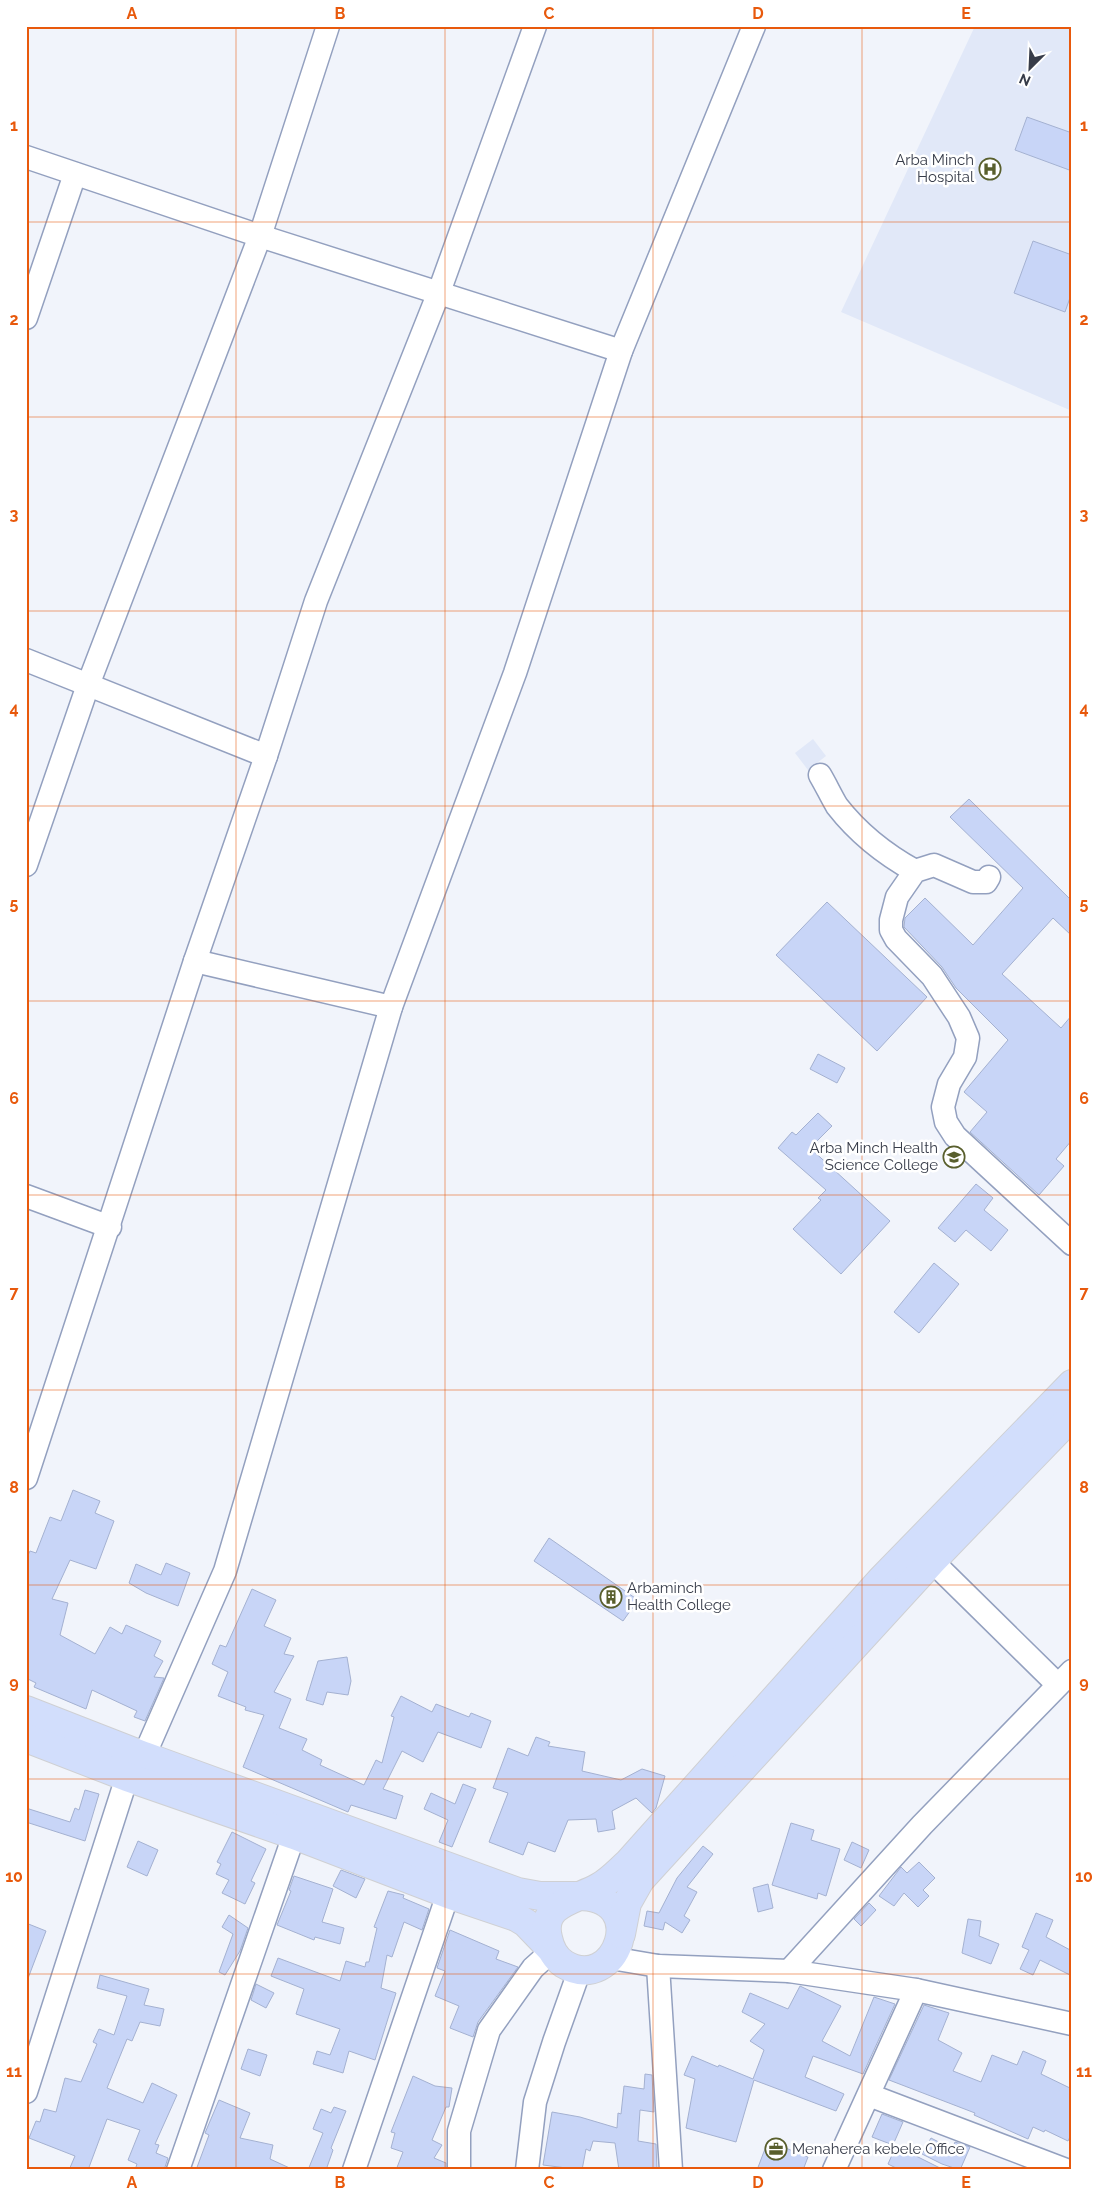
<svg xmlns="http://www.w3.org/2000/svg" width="1098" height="2196" font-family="Raleway,sans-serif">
	<rect width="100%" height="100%" fill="#f1f4fb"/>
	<!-- built -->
	<g fill="#e1e8f8">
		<path d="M975,26H1072V411L841,312Z"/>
		<path d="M813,739L826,756L808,770L795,753Z"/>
	</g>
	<!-- building -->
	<g fill="#c8d5f7" stroke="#a4b1d1">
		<path d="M1027,117L1072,133V171L1015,150Z"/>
		<path d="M1033,241L1072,255V292L1065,312L1014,293Z"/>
		<path d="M969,799L1072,901V936L1053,918L1002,974L1061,1028L1072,1015V1140L1056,1159L1064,1166L1039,1195L970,1132L987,1112L964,1092L1008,1040L956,988L942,967L904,927L905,918L925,898L973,945L1023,888L950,817Z"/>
		<path d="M827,902L927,997L877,1051L776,955Z"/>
		<path d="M818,1054L845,1068L837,1083L810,1069Z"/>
		<path d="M818,1113L832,1126L810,1148L890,1221L841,1274L793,1229L821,1200L818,1198L826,1190L778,1148L792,1132L796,1135Z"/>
		<path d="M976,1184L993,1198L984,1210L1008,1230L991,1251L966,1230L955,1242L938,1228Z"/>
		<path d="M934,1263L959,1284L919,1333L894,1312Z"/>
		<path d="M73,1490L100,1501L95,1513L114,1521L96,1569L70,1560L52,1599L68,1603L60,1635L95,1654L110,1627L122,1634L126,1625L161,1641L154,1656L163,1661L154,1677L164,1678L145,1721L134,1717L137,1711L92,1690L86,1709L34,1687L36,1683L26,1678V1559L30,1551L36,1553L50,1517L61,1521Z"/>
		<path d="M549,1538L638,1600L623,1621L534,1561Z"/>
		<path d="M166,1563L190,1573L178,1606L146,1593L129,1583L136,1564L161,1575Z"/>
		<path d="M252,1589L276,1600L264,1626L291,1638L284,1654L294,1656L274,1692L291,1699L279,1728L307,1739L302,1750L322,1760L320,1765L364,1785L376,1760L382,1763L394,1717L391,1716L401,1696L432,1712L436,1704L469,1717L471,1713L491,1721L481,1748L438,1732L423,1762L402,1751L383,1789L403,1796L396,1819L351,1805L348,1812L243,1767L264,1715L245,1710L246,1707L218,1696L228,1672L212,1664L220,1645L226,1647Z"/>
		<path d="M347,1657L351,1681L348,1695L327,1692L323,1705L306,1700L318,1661Z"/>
		<path d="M536,1737L550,1742L548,1746L585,1752L582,1771L621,1780L642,1769L665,1776L656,1808L652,1813L636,1798L612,1811L615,1829L598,1832L596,1819L568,1820L555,1852L528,1842L523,1855L489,1842L508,1793L493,1788L508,1748L528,1756Z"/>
		<path d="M463,1784L476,1789L452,1847L439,1842L448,1820L424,1809L431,1793L455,1804Z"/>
		<path d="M85,1790L99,1794L85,1841L26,1822V1808L70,1822L75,1808L79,1810Z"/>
		<path d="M791,1823L814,1830L811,1840L840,1849L826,1896L818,1893L817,1899L772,1885Z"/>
		<path d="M232,1832L266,1849L251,1881L255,1883L245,1904L222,1893L229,1880L216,1874L221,1864L217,1862Z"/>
		<path d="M138,1841L158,1850L147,1876L127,1867Z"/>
		<path d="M852,1842L869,1850L861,1868L844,1860Z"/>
		<path d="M703,1846L713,1854L687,1887L697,1892L684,1916L690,1920L682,1933L665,1922L663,1930L644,1926L647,1911L659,1913L677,1878Z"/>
		<path d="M919,1862L935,1878L923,1890L929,1896L918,1907L904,1893L894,1906L879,1896L901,1867L907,1873Z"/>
		<path d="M341,1870L365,1879L356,1898L333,1886Z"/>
		<path d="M294,1876L333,1889L322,1922L344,1928L340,1944L315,1937L314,1940L277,1925L291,1891L289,1890Z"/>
		<path d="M768,1884L773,1908L758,1912L753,1888Z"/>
		<path d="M388,1891L404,1895L403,1898L429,1909L422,1930L404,1922L392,1957L387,1955L381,1988L396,1993L375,2060L349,2051L343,2073L313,2064L317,2051L330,2055L340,2029L296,2014L304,1989L271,1976L278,1958L340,1981L346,1961L365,1967L366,1962H369L377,1928L374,1927Z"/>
		<path d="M869,1903L876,1910L861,1926L854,1919Z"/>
		<path d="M1036,1913L1053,1920L1046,1937L1072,1951V1976L1040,1960L1033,1975L1020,1969L1029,1950L1022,1947Z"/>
		<path d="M229,1915L248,1928L240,1951L225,1975L219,1972L233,1934L222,1927Z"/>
		<path d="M968,1919L981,1921L979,1936L999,1944L991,1964L962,1953Z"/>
		<path d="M26,1923L46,1931L27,1981L26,1980Z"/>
		<path d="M450,1930L499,1951L496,1959L518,1967L478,2022L473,2037L450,2028L459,2006L435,1996L445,1971L437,1968Z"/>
		<path d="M100,1975L149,1989L144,2005L164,2009L160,2026L140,2022L132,2041L127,2039L107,2088L143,2103L152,2083L177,2095L155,2144L159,2145L156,2153L168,2158L164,2170H135L137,2164L128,2160L140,2130L107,2119L88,2170H69L75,2156L29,2138L36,2121L40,2122L44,2109L56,2112L65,2078L81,2082L97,2044L93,2042L99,2029L114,2035L127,1996L97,1988Z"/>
		<path d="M256,1984L274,1993L266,2008L251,2000Z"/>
		<path d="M800,1986L841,2006L822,2041L850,2056L874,1997L895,2004L863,2074L813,2056L805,2077L844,2094L836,2111L754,2080L736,2142L686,2128L695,2079L684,2075L692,2056L718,2067L719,2065L753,2079L764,2050L750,2041L765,2024L742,2012L750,1993L788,2009Z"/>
		<path d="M924,2005L949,2013L938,2040L962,2053L953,2071L981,2082L992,2055L1017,2065L1023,2051L1046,2061L1041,2074L1072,2089V2133L1068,2141L1045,2130L1044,2132L1033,2127L1028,2139L974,2115L975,2113L889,2080Z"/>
		<path d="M248,2049L267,2055L260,2076L241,2069Z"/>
		<path d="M645,2074L652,2075L654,2112L640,2110L638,2141L656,2144L657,2170H619L615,2143L593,2141L590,2151L586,2149L582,2170L543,2165L552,2112L580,2117L617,2128L618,2113L621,2114L624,2086L644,2089Z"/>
		<path d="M413,2076L435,2086L452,2088L449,2107H446L432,2140L442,2145L434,2158L446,2163V2170H396L403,2152L391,2148L395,2133L391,2132Z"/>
		<path d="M219,2100L250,2113L240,2138L273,2145L270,2159L294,2170H196L209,2135L205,2133Z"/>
		<path d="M334,2107L346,2111L331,2148L333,2150L326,2170H308L323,2133L313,2129L321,2109L331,2113Z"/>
		<path d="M882,2114L903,2122L893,2145L872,2137Z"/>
		<path d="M931,2138L952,2149L955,2142L970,2147L960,2170L942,2164L922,2154Z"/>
		<path d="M768,2141L808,2157L803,2170H757Z"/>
		<path d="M896,2146L944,2170H900L888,2164Z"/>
	</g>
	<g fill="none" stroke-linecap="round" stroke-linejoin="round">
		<!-- minor casing -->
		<g stroke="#93a0bf" stroke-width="25">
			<g id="minor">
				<path d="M26,157L260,236L621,351"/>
				<path d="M26,318L75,174"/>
				<path d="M26,660L266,756"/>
				<path d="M820,775C826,785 831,796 837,806C858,833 886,855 915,871"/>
				<path d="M26,865L88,685L260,236L328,26"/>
				<path d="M989,877L986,882H973L934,865L915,871L897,897L891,920V930L896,939L932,976L959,1017L968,1038L965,1057L949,1084L943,1107L946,1122L955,1136L1072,1244"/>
				<path d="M195,961L391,1007"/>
				<path d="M26,1196L110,1227"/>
				<path d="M26,1478L195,961L266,756L316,601L439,292L535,26"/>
				<path d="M932,1561L1058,1685"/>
				<path d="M144,1756L225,1571L391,1007L515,673L621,351L754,26"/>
				<path d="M611,1958L658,1966L789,1971L916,1990L1072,2024"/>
				<path d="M658,1966L671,2170"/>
				<path d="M789,1971L922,1825L1072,1671"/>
				<path d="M26,2092L127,1777"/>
				<path d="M869,2095L1066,2170"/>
				<path d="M178,2170L294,1835"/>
				<path d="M354,2170L448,1894"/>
				<path d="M459,2170V2131L489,2030L533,1968L552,1951"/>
				<path d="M527,2170L535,2102L554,2042L580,1969"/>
				<path d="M834,2170L916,1990"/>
			</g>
		</g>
		<!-- major casing -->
		<g stroke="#cfd0d3" stroke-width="30">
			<g id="major">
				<path d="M26,1710L144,1756L518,1892L540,1896H575"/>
				<path d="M26,1738L127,1777L294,1835L448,1894L516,1917L526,1923L550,1948"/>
				<path d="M578,1896C653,1896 616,1996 564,1964C555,1958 550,1948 548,1938C539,1903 577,1900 599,1887C610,1881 619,1871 628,1863L881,1580L1072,1384"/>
				<path d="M621,1934L627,1903L640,1880L932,1561L1072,1416"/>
			</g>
		</g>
		<!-- minor -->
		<use href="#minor" stroke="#fff" stroke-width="22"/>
		<!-- major -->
		<use href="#major" stroke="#d2defc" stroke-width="28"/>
	</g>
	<!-- grid -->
	<path fill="none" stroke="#e8590c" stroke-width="1" stroke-opacity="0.55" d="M236,26V2170M445,26V2170M653,26V2170M862,26V2170M26,222H1072M26,417H1072M26,611H1072M26,806H1072M26,1001H1072M26,1195H1072M26,1390H1072M26,1585H1072M26,1779H1072M26,1974H1072"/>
	<!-- icons -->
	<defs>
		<g id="hospital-ring" transform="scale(1.125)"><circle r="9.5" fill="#fff" stroke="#595f2d" stroke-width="1.5"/><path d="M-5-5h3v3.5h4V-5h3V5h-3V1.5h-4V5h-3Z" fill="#595f2d"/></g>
		<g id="university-ring" transform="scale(1.125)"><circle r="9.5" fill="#fff" stroke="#595f2d" stroke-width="1.5"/><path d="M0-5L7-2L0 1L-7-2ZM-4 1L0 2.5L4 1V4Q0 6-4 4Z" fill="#595f2d"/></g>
		<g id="building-ring" transform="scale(1.125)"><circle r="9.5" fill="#fff" stroke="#595f2d" stroke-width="1.5"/><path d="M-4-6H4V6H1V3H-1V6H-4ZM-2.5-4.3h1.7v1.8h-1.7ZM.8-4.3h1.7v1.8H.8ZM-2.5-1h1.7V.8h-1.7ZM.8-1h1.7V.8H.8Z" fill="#595f2d"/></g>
		<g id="office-ring" transform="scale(1.125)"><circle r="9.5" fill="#fff" stroke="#595f2d" stroke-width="1.5"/><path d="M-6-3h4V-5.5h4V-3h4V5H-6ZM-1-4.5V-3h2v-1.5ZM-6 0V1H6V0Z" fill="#595f2d"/></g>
	</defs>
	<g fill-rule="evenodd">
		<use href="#hospital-ring" x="990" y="169"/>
		<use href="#university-ring" x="954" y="1157"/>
		<use href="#building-ring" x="611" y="1597"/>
		<use href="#office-ring" x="776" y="2149"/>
	</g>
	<g text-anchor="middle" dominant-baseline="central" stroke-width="5" stroke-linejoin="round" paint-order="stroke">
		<!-- poi labels -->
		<g font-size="15" fill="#373c49" stroke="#fff" text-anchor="end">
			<text x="974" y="160">Arba Minch<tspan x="974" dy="17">Hospital</tspan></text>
			<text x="938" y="1148">Arba Minch Health<tspan x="938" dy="17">Science College</tspan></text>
			<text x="627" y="1588" text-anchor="start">Arbaminch<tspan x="627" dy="17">Health College</tspan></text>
			<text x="792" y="2149" text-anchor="start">Menaherea kebele Office</text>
		</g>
	</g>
	<!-- border -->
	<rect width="1098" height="2196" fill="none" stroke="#ffffff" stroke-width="55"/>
	<!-- north arrow -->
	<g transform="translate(1030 68) rotate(204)" stroke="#ffffff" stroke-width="4" paint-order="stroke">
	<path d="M0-4L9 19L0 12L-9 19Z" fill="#373c49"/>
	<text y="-8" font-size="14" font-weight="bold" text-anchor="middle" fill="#373c49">N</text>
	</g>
	<rect x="28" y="28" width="1042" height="2140" fill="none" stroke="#e8590c" stroke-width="2"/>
	<g font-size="16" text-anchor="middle" font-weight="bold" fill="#e8590c">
		<text x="132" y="19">A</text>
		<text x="340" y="19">B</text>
		<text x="549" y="19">C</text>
		<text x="758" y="19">D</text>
		<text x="966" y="19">E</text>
		<text x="14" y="131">1</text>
		<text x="1084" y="131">1</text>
		<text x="14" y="325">2</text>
		<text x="1084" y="325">2</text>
		<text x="14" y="520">3</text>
		<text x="1084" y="520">3</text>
		<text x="14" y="714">4</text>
		<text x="1084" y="714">4</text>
		<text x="14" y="909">5</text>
		<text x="1084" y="909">5</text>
		<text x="14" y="1104">6</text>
		<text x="1084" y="1104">6</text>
		<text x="14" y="1298">7</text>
		<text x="1084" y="1298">7</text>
		<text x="14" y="1493">8</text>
		<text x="1084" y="1493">8</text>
		<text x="14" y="1688">9</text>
		<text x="1084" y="1688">9</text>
		<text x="14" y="1882">10</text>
		<text x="1084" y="1882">10</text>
		<text x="14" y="2077">11</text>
		<text x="1084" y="2077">11</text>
		<text x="132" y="2188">A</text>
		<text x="340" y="2188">B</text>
		<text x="549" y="2188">C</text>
		<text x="758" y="2188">D</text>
		<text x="966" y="2188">E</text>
	</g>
</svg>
